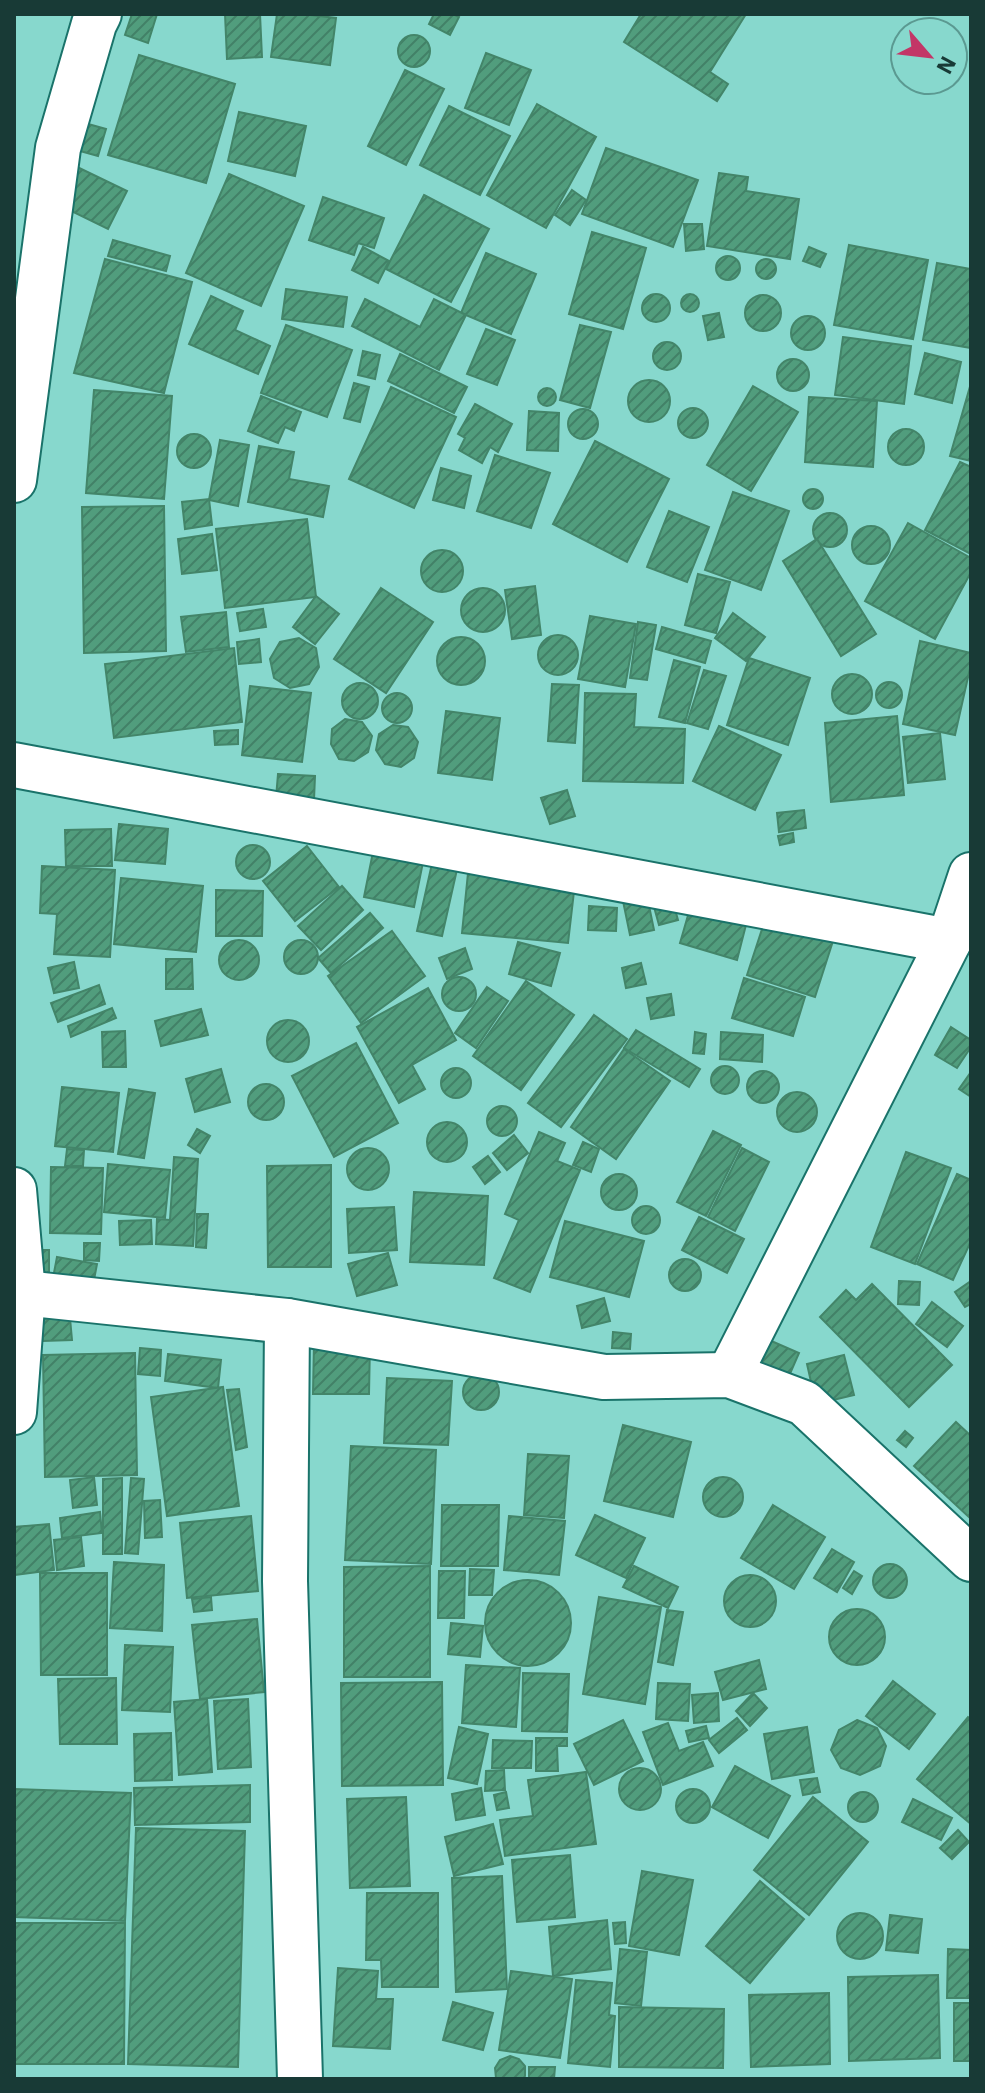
<svg xmlns="http://www.w3.org/2000/svg" width="985" height="2093" font-family="'IBM Plex Sans',sans-serif">
	<defs>
		<pattern id="building-hatch" width="6" height="6" patternUnits="userSpaceOnUse" patternTransform="scale(2)"><rect width="6" height="6" fill="#519d7d"/><path d="M-1 1l2-2M0 6l6-6M5 7l2-2" fill="none" stroke="#428167"/></pattern>
	</defs>
	<rect width="100%" height="100%" fill="#87d8cd"/>
	<!-- building -->
	<g fill="url(#building-hatch)" stroke="#438569" stroke-width="2">
		<path d="M132,14H157L148,43L125,35Z"/>
		<path d="M225,14H260L262,57L227,59Z"/>
		<path d="M277,14H302L336,18L330,65L271,57Z"/>
		<path d="M434,14H453L459,17L450,35L429,24Z"/>
		<path d="M641,14H746L710,72L728,84L717,101L624,42Z"/>
		<circle cx="414" cy="51" r="16"/>
		<path d="M486,53L531,70L509,125L465,108Z"/>
		<path d="M139,55L235,84L206,183L108,155Z"/>
		<path d="M405,70L444,89L406,165L368,146Z"/>
		<path d="M537,104L596,137L546,228L487,195Z"/>
		<path d="M449,106L510,136L480,195L420,165Z"/>
		<path d="M239,112L306,126L295,176L228,161Z"/>
		<path d="M81,122L106,129L98,156L73,149Z"/>
		<path d="M606,148L698,180L673,247L582,214Z"/>
		<path d="M73,165L127,191L108,229L55,203Z"/>
		<path d="M719,173L748,177L746,191L799,199L790,259L707,246Z"/>
		<path d="M229,174L304,206L261,306L186,273Z"/>
		<path d="M572,190L586,200L570,225L555,215Z"/>
		<path d="M424,195L489,229L451,302L386,269Z"/>
		<path d="M323,197L384,218L374,248L358,243L354,255L309,240Z"/>
		<path d="M684,224H702L704,249L686,251Z"/>
		<path d="M592,232L646,248L623,329L569,314Z"/>
		<path d="M113,240L170,256L166,271L108,256Z"/>
		<path d="M849,245L928,260L913,339L834,325Z"/>
		<path d="M363,247L389,261L378,283L352,270Z"/>
		<path d="M809,247L826,254L820,267L803,261Z"/>
		<path d="M486,253L536,274L511,334L461,313Z"/>
		<circle cx="728" cy="268" r="12"/>
		<path d="M105,259L192,282L164,393L74,373Z"/>
		<circle cx="766" cy="269" r="10"/>
		<path d="M937,263L971,269V348L923,340Z"/>
		<path d="M286,289L347,297L343,327L282,319Z"/>
		<circle cx="656" cy="308" r="14"/>
		<circle cx="690" cy="303" r="9"/>
		<circle cx="763" cy="313" r="18"/>
		<path d="M211,296L243,311L235,330L270,346L258,374L189,344Z"/>
		<path d="M365,299L420,327L434,299L466,315L439,370L352,326Z"/>
		<path d="M719,313L724,337L708,340L703,316Z"/>
		<circle cx="808" cy="333" r="17"/>
		<path d="M286,325L352,350L327,417L261,393Z"/>
		<path d="M580,325L611,332L590,408L560,400Z"/>
		<path d="M486,329L515,340L497,385L467,374Z"/>
		<path d="M843,337L911,346L904,404L835,395Z"/>
		<circle cx="667" cy="356" r="14"/>
		<path d="M363,351L380,355L375,379L358,375Z"/>
		<path d="M925,353L961,362L952,403L915,394Z"/>
		<path d="M400,354L467,387L454,413L388,381Z"/>
		<circle cx="793" cy="375" r="16"/>
		<circle cx="649" cy="401" r="21"/>
		<path d="M354,383L369,387L360,422L344,418Z"/>
		<path d="M971,383V461L950,456Z"/>
		<path d="M753,386L798,412L751,491L707,465Z"/>
		<path d="M391,387L456,417L414,508L349,479Z"/>
		<circle cx="547" cy="397" r="9"/>
		<path d="M94,390L172,396L164,499L86,493Z"/>
		<path d="M261,396L301,412L294,431L285,427L278,443L248,431Z"/>
		<path d="M809,397L877,401L873,467L805,462Z"/>
		<path d="M475,404L512,424L498,452L490,447L482,463L459,450L465,438L458,434Z"/>
		<circle cx="693" cy="423" r="15"/>
		<circle cx="583" cy="424" r="15"/>
		<path d="M529,411L559,413L558,451L527,450Z"/>
		<circle cx="906" cy="447" r="18"/>
		<circle cx="194" cy="451" r="17"/>
		<path d="M220,440L249,445L238,506L209,500Z"/>
		<path d="M595,441L669,479L627,562L553,524Z"/>
		<path d="M259,446L294,452L289,479L329,486L323,517L248,502Z"/>
		<path d="M495,455L550,473L531,528L477,511Z"/>
		<path d="M960,462L971,467V554L925,530Z"/>
		<path d="M441,468L471,476L464,508L433,500Z"/>
		<circle cx="813" cy="499" r="10"/>
		<path d="M733,492L789,511L761,590L705,570Z"/>
		<path d="M209,499L212,525L185,529L182,502Z"/>
		<path d="M164,506L166,651L84,653L82,507Z"/>
		<path d="M669,511L709,527L687,582L647,567Z"/>
		<circle cx="830" cy="530" r="17"/>
		<path d="M307,519L316,597L225,608L216,529Z"/>
		<path d="M908,523L971,558V572L935,639L865,601Z"/>
		<circle cx="871" cy="545" r="19"/>
		<path d="M212,534L217,570L182,574L178,539Z"/>
		<path d="M817,539L876,634L841,656L783,561Z"/>
		<circle cx="442" cy="571" r="21"/>
		<path d="M698,574L730,582L716,633L685,625Z"/>
		<path d="M535,586L541,635L512,639L505,590Z"/>
		<path d="M381,588L433,622L386,693L334,659Z"/>
		<circle cx="483" cy="610" r="22"/>
		<path d="M316,596L339,614L315,644L293,627Z"/>
		<path d="M263,609L266,627L240,631L237,613Z"/>
		<path d="M226,612L229,647L186,652L181,617Z"/>
		<path d="M733,613L765,637L746,661L715,638Z"/>
		<path d="M590,616L636,624L625,687L578,679Z"/>
		<path d="M638,622L656,625L647,680L630,678Z"/>
		<path d="M662,627L711,641L705,663L656,649Z"/>
		<circle cx="558" cy="655" r="20"/>
		<circle cx="461" cy="661" r="24"/>
		<path d="M299,638L316,648L319,667L309,684L290,688L274,678L270,659L280,642Z"/>
		<path d="M259,639L261,662L239,664L237,642Z"/>
		<path d="M920,641L971,653V664L955,735L903,724Z"/>
		<path d="M234,648L242,722L114,738L105,664Z"/>
		<path d="M749,658L810,678L788,745L727,725Z"/>
		<path d="M674,660L700,667L685,723L659,717Z"/>
		<path d="M704,670L726,676L708,729L687,723Z"/>
		<circle cx="852" cy="694" r="20"/>
		<circle cx="889" cy="695" r="13"/>
		<circle cx="360" cy="701" r="18"/>
		<path d="M552,684L579,685L575,743L548,741Z"/>
		<path d="M250,686L311,693L302,762L242,755Z"/>
		<circle cx="397" cy="708" r="15"/>
		<path d="M585,693L636,694L634,727L685,729L683,783L583,781Z"/>
		<path d="M446,711L500,718L492,780L438,773Z"/>
		<path d="M897,716L904,795L831,802L825,723Z"/>
		<path d="M345,719L362,722L372,736L368,752L354,761L339,759L331,744L332,729Z"/>
		<path d="M393,725L408,727L418,742L414,758L401,767L385,764L376,750L379,734Z"/>
		<path d="M719,726L781,755L755,810L693,781Z"/>
		<path d="M238,730V744L215,745L214,731Z"/>
		<path d="M940,733L945,779L908,783L903,737Z"/>
		<path d="M278,774L315,776L314,800L276,798Z"/>
		<path d="M567,790L575,816L550,824L541,798Z"/>
		<path d="M804,810L806,828L779,832L777,813Z"/>
		<path d="M119,824L168,829L165,864L115,860Z"/>
		<path d="M111,829L112,866H66L65,830Z"/>
		<path d="M793,833L794,842L780,845L778,836Z"/>
		<circle cx="253" cy="862" r="17"/>
		<path d="M307,846L339,887L295,921L263,881Z"/>
		<path d="M373,852L423,862L414,907L364,897Z"/>
		<path d="M433,859L458,865L442,936L417,931Z"/>
		<path d="M42,866L115,870L110,957L54,954L57,914L40,913Z"/>
		<path d="M468,873L575,883L568,943L462,933Z"/>
		<path d="M121,878L203,886L196,952L114,944Z"/>
		<path d="M342,886L363,910L321,950L298,926Z"/>
		<path d="M216,890L263,891L262,936H216Z"/>
		<path d="M670,891L678,920L659,925L651,896Z"/>
		<path d="M647,896L654,930L630,935L623,901Z"/>
		<path d="M691,905L747,921L737,960L680,943Z"/>
		<path d="M589,906L617,908L616,931L588,930Z"/>
		<path d="M370,913L383,928L331,973L318,958Z"/>
		<path d="M765,920L833,941L815,997L747,975Z"/>
		<path d="M392,931L425,976L361,1023L328,976Z"/>
		<circle cx="301" cy="957" r="17"/>
		<circle cx="239" cy="960" r="20"/>
		<path d="M518,942L560,953L551,986L509,974Z"/>
		<path d="M465,948L472,969L447,979L439,958Z"/>
		<path d="M166,959H192L193,989H166Z"/>
		<path d="M74,962L79,988L54,993L48,968Z"/>
		<path d="M641,963L646,984L626,988L622,968Z"/>
		<circle cx="459" cy="994" r="17"/>
		<path d="M744,978L805,997L793,1036L732,1018Z"/>
		<path d="M526,981L574,1015L521,1090L473,1056Z"/>
		<path d="M99,985L105,1004L58,1022L51,1003Z"/>
		<path d="M487,987L508,1001L476,1048L455,1033Z"/>
		<path d="M428,988L456,1040L412,1065L425,1089L399,1103L357,1027Z"/>
		<path d="M671,994L674,1015L651,1019L647,998Z"/>
		<path d="M112,1008L116,1018L71,1037L68,1026Z"/>
		<path d="M201,1009L208,1035L161,1046L155,1021Z"/>
		<path d="M594,1015L627,1039L561,1127L528,1103Z"/>
		<circle cx="288" cy="1041" r="21"/>
		<path d="M951,1027L971,1040V1047L957,1068L935,1055Z"/>
		<path d="M636,1030L700,1069L689,1087L624,1048Z"/>
		<path d="M125,1031L126,1067H103L102,1032Z"/>
		<path d="M695,1032L706,1034L704,1054L693,1053Z"/>
		<path d="M721,1032L763,1035L762,1062L720,1059Z"/>
		<path d="M356,1043L398,1123L334,1157L292,1076Z"/>
		<path d="M624,1049L670,1081L616,1159L571,1127Z"/>
		<circle cx="725" cy="1080" r="14"/>
		<circle cx="456" cy="1083" r="15"/>
		<path d="M221,1069L230,1102L195,1112L186,1079Z"/>
		<circle cx="763" cy="1087" r="16"/>
		<path d="M971,1072V1097L959,1089Z"/>
		<circle cx="266" cy="1102" r="18"/>
		<path d="M62,1087L119,1093L113,1152L55,1146Z"/>
		<path d="M129,1089L155,1093L144,1158L118,1154Z"/>
		<circle cx="797" cy="1112" r="20"/>
		<circle cx="502" cy="1121" r="15"/>
		<circle cx="447" cy="1142" r="20"/>
		<path d="M197,1129L210,1136L200,1153L188,1145Z"/>
		<path d="M713,1131L741,1145L706,1216L677,1202Z"/>
		<path d="M539,1132L565,1143L557,1161L580,1170L530,1292L494,1278L519,1220L505,1214Z"/>
		<path d="M514,1135L528,1153L507,1170L493,1153Z"/>
		<path d="M583,1142L599,1149L591,1172L573,1165Z"/>
		<circle cx="368" cy="1169" r="21"/>
		<path d="M742,1148L769,1162L735,1231L708,1217Z"/>
		<path d="M67,1149L84,1150L83,1166H65Z"/>
		<path d="M906,1152L951,1168L915,1264L871,1247Z"/>
		<path d="M488,1156L500,1172L485,1184L473,1167Z"/>
		<path d="M174,1157L198,1159L193,1246L156,1244L157,1219L170,1220Z"/>
		<path d="M108,1164L170,1170L165,1218L104,1212Z"/>
		<path d="M331,1165V1267H268L267,1166Z"/>
		<path d="M51,1167L103,1168L101,1234L50,1233Z"/>
		<circle cx="619" cy="1192" r="18"/>
		<path d="M957,1174L971,1180V1241L953,1280L917,1264Z"/>
		<path d="M414,1192L488,1196L484,1265L410,1262Z"/>
		<circle cx="646" cy="1220" r="14"/>
		<path d="M394,1207L397,1250L349,1253L347,1209Z"/>
		<path d="M197,1214H208L206,1248L196,1247Z"/>
		<path d="M699,1217L744,1239L727,1273L682,1250Z"/>
		<path d="M151,1220L152,1244L120,1245L119,1221Z"/>
		<path d="M565,1221L644,1241L629,1297L550,1277Z"/>
		<path d="M84,1243H100L99,1261L84,1260Z"/>
		<rect x="34" y="1250" width="15" height="24"/>
		<path d="M388,1253L397,1285L357,1296L348,1264Z"/>
		<path d="M57,1257L97,1264L93,1285L53,1278Z"/>
		<circle cx="685" cy="1275" r="16"/>
		<path d="M899,1281L920,1282L919,1305L898,1304Z"/>
		<path d="M971,1281V1304L965,1307L955,1292Z"/>
		<path d="M872,1284L952,1365L909,1407L820,1317L846,1290L856,1300Z"/>
		<path d="M604,1298L610,1321L582,1328L577,1306Z"/>
		<path d="M932,1302L963,1326L947,1347L916,1324Z"/>
		<path d="M70,1318L72,1340L43,1341L41,1319Z"/>
		<path d="M613,1332L631,1334L630,1349L612,1348Z"/>
		<path d="M769,1340L799,1353L786,1383L756,1370Z"/>
		<path d="M314,1342L370,1343L369,1394H313Z"/>
		<path d="M140,1348L161,1350L160,1376L138,1374Z"/>
		<path d="M135,1353L137,1475L45,1477L43,1355Z"/>
		<path d="M168,1354L221,1360L218,1388L165,1381Z"/>
		<path d="M844,1355L854,1395L816,1404L807,1364Z"/>
		<circle cx="481" cy="1392" r="18"/>
		<path d="M387,1378L452,1381L448,1445L384,1443Z"/>
		<path d="M223,1387L239,1506L167,1516L151,1397Z"/>
		<path d="M239,1389L247,1447L236,1450L227,1390Z"/>
		<path d="M956,1422L971,1436V1519L914,1466Z"/>
		<path d="M623,1425L691,1442L673,1517L604,1501Z"/>
		<path d="M905,1431L913,1438L906,1447L897,1440Z"/>
		<path d="M351,1446L436,1450L431,1564L345,1560Z"/>
		<path d="M528,1454L569,1456L564,1518L524,1515Z"/>
		<circle cx="723" cy="1497" r="20"/>
		<path d="M94,1477L97,1505L73,1508L70,1480Z"/>
		<path d="M122,1478V1554H103V1479Z"/>
		<path d="M131,1478L144,1479L138,1554L125,1553Z"/>
		<path d="M160,1500L162,1537L145,1538L144,1501Z"/>
		<path d="M442,1505H499L498,1566H441Z"/>
		<path d="M773,1505L825,1537L794,1589L741,1558Z"/>
		<path d="M100,1512L102,1533L62,1538L60,1518Z"/>
		<path d="M595,1515L645,1538L626,1578L576,1555Z"/>
		<path d="M251,1516L258,1591L187,1598L180,1523Z"/>
		<path d="M509,1516L565,1521L559,1575L504,1570Z"/>
		<path d="M49,1524L54,1570L14,1575V1527Z"/>
		<path d="M81,1537L84,1566L57,1570L54,1540Z"/>
		<path d="M832,1549L854,1562L837,1592L814,1578Z"/>
		<path d="M114,1562L164,1565L162,1631L110,1628Z"/>
		<circle cx="890" cy="1581" r="17"/>
		<path d="M430,1566V1677H344V1567Z"/>
		<path d="M634,1566L678,1587L668,1608L623,1587Z"/>
		<path d="M470,1569L494,1570L492,1595H469Z"/>
		<path d="M439,1571H465L464,1618H438Z"/>
		<path d="M854,1571L862,1576L852,1594L843,1588Z"/>
		<path d="M40,1573H107V1675H41Z"/>
		<circle cx="750" cy="1601" r="26"/>
		<circle cx="528" cy="1623" r="43"/>
		<path d="M211,1597L212,1610L194,1612L192,1599Z"/>
		<path d="M599,1597L661,1607L645,1704L583,1694Z"/>
		<circle cx="857" cy="1637" r="28"/>
		<path d="M667,1610L683,1612L673,1665L658,1662Z"/>
		<path d="M257,1619L264,1692L200,1699L192,1625Z"/>
		<path d="M451,1623L483,1626L480,1657L448,1654Z"/>
		<path d="M125,1645L173,1647L170,1712L122,1710Z"/>
		<path d="M759,1660L766,1689L723,1700L715,1672Z"/>
		<path d="M466,1665L520,1668L516,1727L462,1723Z"/>
		<path d="M523,1673L569,1674L567,1732L522,1731Z"/>
		<path d="M116,1678L117,1744H60L58,1679Z"/>
		<path d="M893,1681L935,1714L909,1749L866,1716Z"/>
		<path d="M442,1682L443,1785L342,1786L341,1683Z"/>
		<path d="M658,1683L690,1684L688,1721L656,1719Z"/>
		<path d="M718,1693L719,1721L694,1723L692,1695Z"/>
		<path d="M753,1693L767,1708L750,1726L736,1711Z"/>
		<path d="M207,1699L212,1772L179,1775L174,1702Z"/>
		<path d="M248,1699L251,1767L218,1769L214,1701Z"/>
		<path d="M968,1717L971,1719V1824L917,1779Z"/>
		<path d="M737,1718L747,1730L719,1753L709,1740Z"/>
		<path d="M623,1720L643,1761L594,1785L574,1744Z"/>
		<path d="M857,1720L877,1728L886,1746L880,1766L860,1775L841,1768L831,1750L839,1730Z"/>
		<path d="M668,1723L679,1751L703,1742L713,1766L663,1785L643,1732Z"/>
		<path d="M706,1726L709,1738L689,1742L686,1731Z"/>
		<path d="M459,1727L488,1734L477,1784L448,1778Z"/>
		<path d="M807,1727L814,1772L772,1779L764,1734Z"/>
		<path d="M171,1733L172,1780L135,1781L134,1734Z"/>
		<path d="M536,1738H567V1746H557L558,1771H536Z"/>
		<path d="M493,1740L532,1741L531,1768H492Z"/>
		<path d="M735,1766L790,1796L768,1838L712,1807Z"/>
		<circle cx="640" cy="1789" r="21"/>
		<path d="M504,1770L505,1790L485,1791L486,1771Z"/>
		<path d="M586,1772L596,1844L505,1856L500,1820L533,1816L528,1780Z"/>
		<path d="M817,1778L820,1792L803,1795L800,1780Z"/>
		<path d="M250,1785V1822L135,1825L134,1788Z"/>
		<path d="M481,1788L485,1815L456,1820L452,1794Z"/>
		<path d="M14,1789L131,1793L125,1921L14,1917Z"/>
		<circle cx="693" cy="1806" r="17"/>
		<path d="M506,1792L509,1808L497,1810L494,1795Z"/>
		<circle cx="863" cy="1807" r="15"/>
		<path d="M406,1797L410,1886L350,1888L347,1799Z"/>
		<path d="M813,1797L868,1842L809,1915L754,1870Z"/>
		<path d="M913,1799L952,1818L941,1840L902,1822Z"/>
		<path d="M493,1824L503,1864L454,1876L445,1837Z"/>
		<path d="M136,1828L245,1831L238,2067L128,2064Z"/>
		<path d="M958,1830L969,1842L952,1859L940,1848Z"/>
		<path d="M570,1855L575,1917L517,1922L512,1860Z"/>
		<path d="M642,1871L693,1880L679,1955L629,1946Z"/>
		<path d="M502,1876L507,1989L456,1992L452,1878Z"/>
		<path d="M760,1881L804,1919L750,1983L706,1946Z"/>
		<path d="M367,1893H438V1987H382L381,1960H366Z"/>
		<circle cx="860" cy="1936" r="23"/>
		<path d="M890,1915L922,1919L918,1953L886,1950Z"/>
		<path d="M607,1920L611,1969L553,1976L549,1927Z"/>
		<path d="M625,1922L626,1943L615,1944L613,1923Z"/>
		<path d="M14,1923H125L124,2064H14Z"/>
		<path d="M620,1949L647,1952L641,2006L615,2003Z"/>
		<path d="M948,1949L971,1950V1998H947Z"/>
		<path d="M338,1968L378,1971L376,1999H393L390,2049L333,2046Z"/>
		<path d="M511,1971L572,1979L560,2058L499,2050Z"/>
		<path d="M938,1975L940,2058L849,2061L848,1977Z"/>
		<path d="M576,1980L612,1983L609,2015L615,2016L610,2067L568,2063Z"/>
		<path d="M829,1993L830,2064L751,2067L749,1995Z"/>
		<path d="M453,2002L493,2013L483,2050L443,2040Z"/>
		<rect x="954" y="2003" width="17" height="58"/>
		<path d="M619,2007L724,2009L723,2068L619,2067Z"/>
		<path d="M510,2056L519,2059L525,2066V2076L523,2079L496,2078L495,2068L500,2060Z"/>
		<path d="M529,2067H555L554,2079H529Z"/>
	</g>
	<g fill="none" stroke-linecap="round" stroke-linejoin="round">
		<!-- street casing -->
		<g stroke="#1a736a" stroke-width="48">
			<g id="street">
				<path d="M14,765L949,941"/>
				<path d="M287,1321L285,1581L300,2079"/>
				<path d="M729,1375L949,941L971,875"/>
			</g>
		</g>
		<!-- secondary casing -->
		<g stroke="#1a736a" stroke-width="48">
			<path id="secondary" d="M23,1293L287,1321L604,1377L729,1375L804,1403L971,1559"/>
		</g>
		<!-- highway casing -->
		<g stroke="#1a736a" stroke-width="48">
			<g id="highway">
				<path d="M14,480L58,148L94,24L99,14"/>
				<path d="M14,1190L23,1293L14,1412"/>
			</g>
		</g>
		<!-- street -->
		<use href="#street" stroke="#fff" stroke-width="44"/>
		<!-- secondary -->
		<use href="#secondary" stroke="#fff" stroke-width="44"/>
		<!-- highway -->
		<use href="#highway" stroke="#fff" stroke-width="44"/>
	</g>
	<!-- border -->
	<rect width="985" height="2093" fill="none" stroke="#183a36" stroke-width="32"/>
	<!-- north arrow -->
	<g transform="translate(929 56) rotate(118)"><circle r="38" fill="#87d8cd" stroke="#5b9991" stroke-width="2"/>
	<path d="M0-6L14 30L0 20L-14 30Z" fill="#c33667"/>
	<text y="-12" font-size="22" font-weight="bold" text-anchor="middle" fill="#183a36">N</text>
	</g>
</svg>
